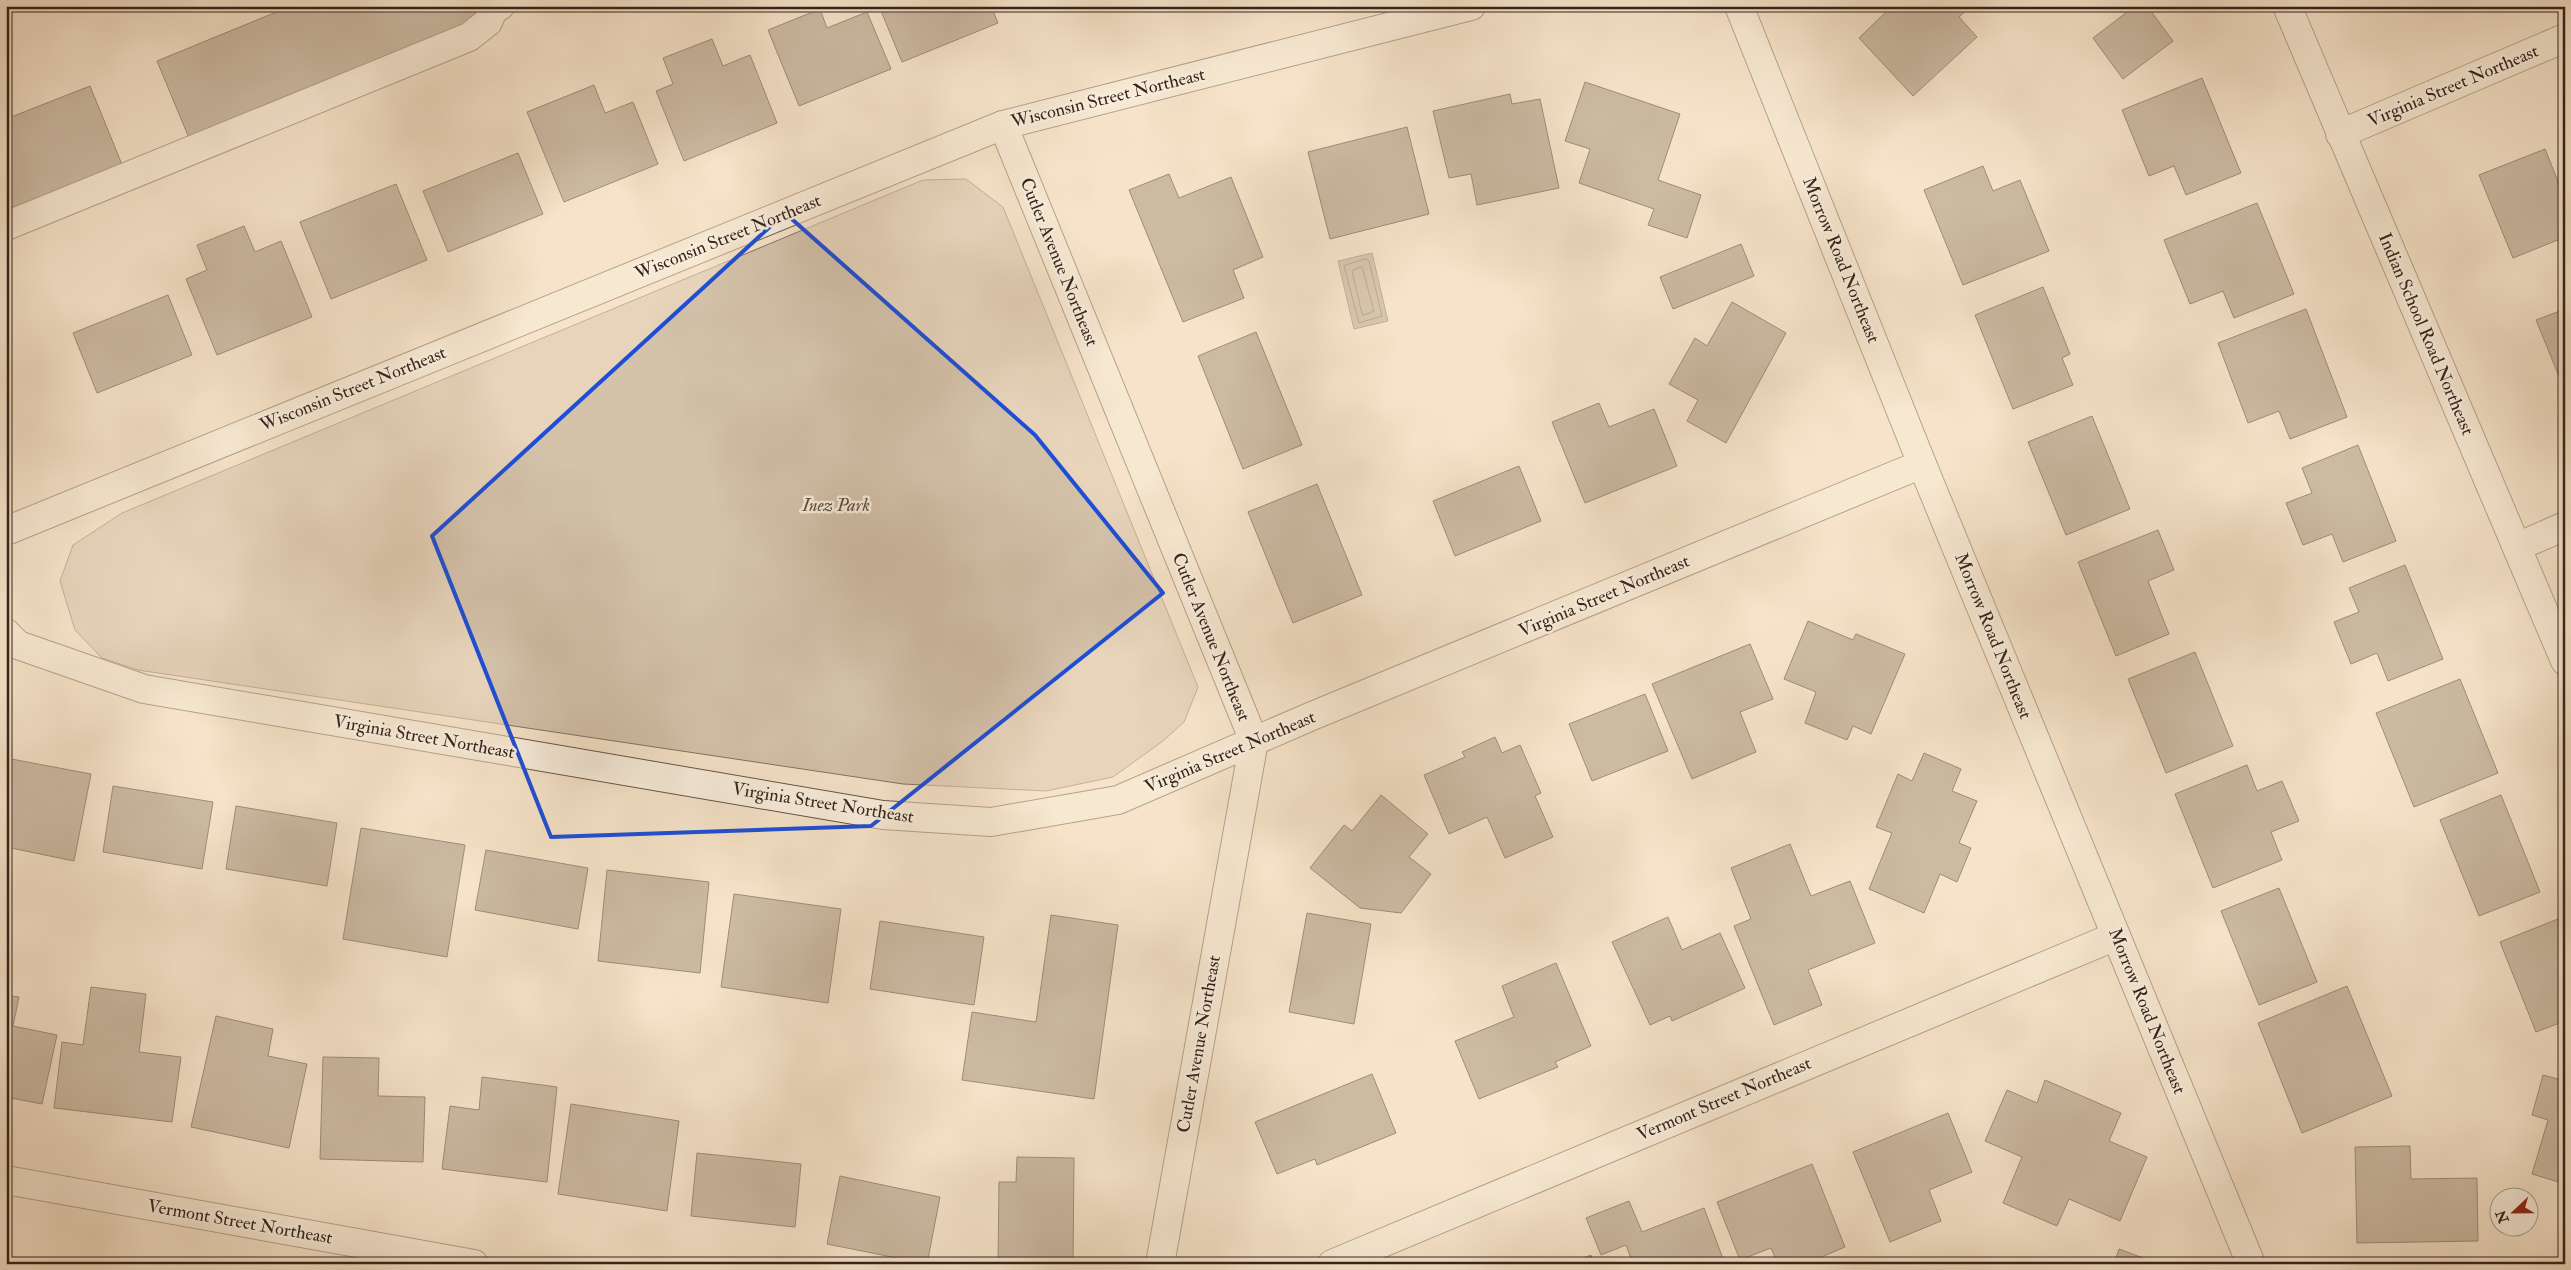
<svg xmlns="http://www.w3.org/2000/svg" width="2571" height="1270" font-family="'IM FELL Double Pica',serif">
	<rect width="100%" height="100%" fill="#f5e3c9"/>
	<filter id="stains"><feTurbulence type="fractalNoise" baseFrequency=".004" numOctaves="4"/><feColorMatrix values="0 0 0 0 .2 0 0 0 0 .09 0 0 0 0 .02 0 0 0 .5 -.17"/></filter>
	<radialGradient id="worn" r=".72"><stop offset=".6" stop-color="#630" stop-opacity="0"/><stop offset="1" stop-color="#630" stop-opacity=".3"/></radialGradient>
	<!-- green -->
	<path fill="#d4c2ab" stroke="#847263" d="M966,179L1003,207L1198,687L1184,722L1163,741L1113,777L1046,791L903,784L138,670L102,658L75,630L60,581L73,545L122,513L923,180Z"/>
	<!-- water -->
	<path fill="#b4a28e" stroke="#816f60" d="M1372,253L1388,321L1354,329L1338,261Z"/>
	<g fill="none" stroke-linecap="round" stroke-linejoin="round">
		<!-- shore -->
		<g stroke="#746254" stroke-width="1">
			<path d="M1366,259L1369,261L1382,316L1359,323L1344,266Z"/>
			<path d="M1362,267L1374,311L1364,315L1362,314L1352,271Z"/>
		</g>
	</g>
	<!-- building -->
	<g fill="#998775" stroke="#35231b">
		<path d="M291,6H472L478,21L189,138L157,61Z"/>
		<path d="M879,6H991L998,23L902,62Z"/>
		<path d="M1892,6H1971L1959,17L1977,37L1913,96L1859,38Z"/>
		<path d="M2135,6H2147L2173,41L2123,79L2093,38Z"/>
		<path d="M820,9L827,28L867,12L891,69L799,106L768,30Z"/>
		<path d="M712,39L723,66L750,55L777,123L684,161L656,91L673,84L663,58Z"/>
		<path d="M2202,78L2241,173L2186,195L2174,166L2149,176L2122,110Z"/>
		<path d="M1585,82L1680,114L1658,180L1701,195L1687,238L1648,225L1654,209L1579,183L1590,149L1565,141Z"/>
		<path d="M594,85L605,113L633,102L658,164L564,202L527,112Z"/>
		<path d="M90,86L123,167L6,214V119Z"/>
		<path d="M1510,94L1512,104L1540,99L1559,188L1477,205L1471,174L1449,178L1433,111Z"/>
		<path d="M1407,127L1429,214L1330,239L1308,152Z"/>
		<path d="M2545,149L2565,199V237L2513,258L2479,175Z"/>
		<path d="M518,153L543,214L448,252L423,191Z"/>
		<path d="M1983,166L1993,191L2020,180L2049,251L1963,285L1924,190Z"/>
		<path d="M1169,174L1179,198L1231,177L1263,257L1233,270L1244,298L1183,322L1129,190Z"/>
		<path d="M396,184L427,260L331,299L300,222Z"/>
		<path d="M2257,203L2294,294L2234,318L2223,291L2190,304L2164,240Z"/>
		<path d="M244,226L255,252L281,241L312,317L217,355L186,279L207,270L197,245Z"/>
		<path d="M1741,244L1754,276L1673,309L1660,277Z"/>
		<path d="M2043,287L2070,354L2062,358L2073,385L2013,409L1975,315Z"/>
		<path d="M168,295L192,355L97,393L73,333Z"/>
		<path d="M1732,302L1786,333L1726,443L1687,421L1698,400L1669,384L1695,338L1707,346Z"/>
		<path d="M2306,309L2347,417L2290,439L2279,411L2248,423L2218,343Z"/>
		<path d="M2565,309V391L2536,320Z"/>
		<path d="M1256,332L1302,445L1243,469L1198,356Z"/>
		<path d="M1599,403L1609,427L1654,409L1677,466L1585,503L1552,422Z"/>
		<path d="M2092,416L2130,509L2066,535L2028,442Z"/>
		<path d="M2358,445L2396,541L2343,562L2332,534L2303,545L2286,503L2312,493L2302,468Z"/>
		<path d="M1519,466L1541,521L1455,556L1433,501Z"/>
		<path d="M1317,484L1362,595L1293,623L1248,512Z"/>
		<path d="M2158,530L2174,570L2148,581L2169,634L2116,656L2078,562Z"/>
		<path d="M2405,565L2443,659L2388,681L2377,653L2351,664L2334,622L2359,612L2349,588Z"/>
		<path d="M1808,621L1853,640L1856,634L1905,654L1871,734L1853,726L1847,740L1805,723L1816,692L1784,679Z"/>
		<path d="M1750,644L1773,699L1740,712L1756,752L1692,779L1652,684Z"/>
		<path d="M2195,652L2233,746L2166,773L2128,679Z"/>
		<path d="M2460,679L2498,773L2414,807L2376,713Z"/>
		<path d="M1645,694L1668,751L1592,781L1569,724Z"/>
		<path d="M1495,737L1502,753L1520,745L1541,793L1535,796L1553,837L1505,858L1487,817L1449,834L1424,775L1465,757L1462,752Z"/>
		<path d="M1924,753L1961,769L1952,791L1977,801L1959,843L1971,848L1957,882L1940,874L1924,913L1869,889L1892,833L1876,827L1898,774L1912,781Z"/>
		<path d="M6,758L91,774L74,861L6,847Z"/>
		<path d="M2247,765L2257,791L2282,781L2299,821L2271,832L2282,860L2213,888L2175,794Z"/>
		<path d="M113,786L213,802L202,869L103,852Z"/>
		<path d="M1381,795L1428,834L1409,857L1431,874L1401,913L1360,908L1310,868L1344,825L1352,831Z"/>
		<path d="M2501,795L2540,892L2479,916L2440,820Z"/>
		<path d="M236,806L337,823L327,886L226,869Z"/>
		<path d="M361,828L465,845L447,957L343,939Z"/>
		<path d="M1790,844L1811,896L1850,881L1875,943L1808,970L1822,1005L1774,1025L1734,926L1751,919L1731,868Z"/>
		<path d="M486,850L588,868L578,929L475,910Z"/>
		<path d="M607,870L709,882L700,973L598,961Z"/>
		<path d="M2279,888L2317,982L2259,1005L2221,911Z"/>
		<path d="M734,894L841,909L828,1003L721,987Z"/>
		<path d="M1307,913L1371,924L1354,1024L1289,1012Z"/>
		<path d="M1051,915L1118,925L1094,1099L962,1080L972,1012L1036,1022Z"/>
		<path d="M1668,917L1682,950L1720,933L1745,988L1672,1021L1670,1016L1650,1025L1612,942Z"/>
		<path d="M2558,919L2565,936V1021L2536,1032L2500,942Z"/>
		<path d="M880,921L984,937L974,1005L870,989Z"/>
		<path d="M1556,963L1591,1046L1555,1062L1558,1067L1479,1099L1455,1041L1514,1017L1502,986Z"/>
		<path d="M2347,986L2392,1096L2302,1133L2258,1023Z"/>
		<path d="M91,987L146,994L139,1052L181,1057L172,1122L54,1108L62,1042L83,1045Z"/>
		<path d="M6,995L19,997L13,1026L57,1035L42,1104L6,1097Z"/>
		<path d="M216,1016L273,1029L268,1056L307,1064L289,1148L191,1127Z"/>
		<path d="M323,1057L379,1058L378,1096L425,1097L423,1162L320,1159Z"/>
		<path d="M1372,1074L1396,1133L1317,1165L1315,1159L1277,1174L1255,1122Z"/>
		<path d="M2543,1075L2565,1081V1184L2532,1174L2548,1120L2532,1115Z"/>
		<path d="M482,1077L557,1087L547,1182L442,1169L450,1106L479,1110Z"/>
		<path d="M2045,1080L2121,1113L2109,1141L2147,1157L2120,1221L2069,1199L2057,1226L2003,1203L2022,1157L1985,1141L2007,1090L2037,1103Z"/>
		<path d="M571,1104L679,1121L667,1211L558,1194Z"/>
		<path d="M1948,1113L1972,1172L1929,1190L1941,1221L1890,1242L1853,1152Z"/>
		<path d="M2410,1146L2411,1179L2477,1178L2478,1241L2357,1243L2355,1147Z"/>
		<path d="M697,1153L801,1164L795,1227L691,1216Z"/>
		<path d="M1017,1157L1074,1158L1073,1264H998L999,1182H1016Z"/>
		<path d="M1812,1164L1845,1247L1805,1264H1778L1771,1248L1740,1260L1717,1202Z"/>
		<path d="M840,1176L940,1197L927,1264L827,1244Z"/>
		<path d="M1629,1201L1642,1232L1704,1208L1725,1264H1633L1626,1245L1601,1255L1586,1218Z"/>
		<path d="M2119,1249L2159,1264H2114Z"/>
		<path d="M1591,1255L1594,1264H1569Z"/>
	</g>
	<g fill="none" stroke-linecap="round" stroke-linejoin="round">
		<!-- minor casing -->
		<g stroke="#655346" stroke-width="30">
			<g id="minor">
				<path d="M1739,6L1922,464L2251,1264"/>
				<path d="M2287,6L2565,661"/>
				<path d="M1003,125L1254,741L1160,1264"/>
				<path d="M2340,134L2565,38"/>
				<path d="M6,226L469,37L488,22L494,8L500,6"/>
				<path d="M6,531L1003,125L1471,6"/>
				<path d="M2517,547L2565,526"/>
				<path d="M6,633L18,645L144,689L883,815L991,822L1118,800L1312,716L1922,464"/>
				<path d="M6,1180L474,1264"/>
				<path d="M1332,1264L2116,936"/>
			</g>
		</g>
		<!-- minor -->
		<use href="#minor" stroke="#f8eddc" stroke-width="28"/>
	</g>
	<!-- marked area -->
	<path d="M0 0H2571V1270H0ZM785,213L1035,435L1163,593L871,826L551,837L432,536Z" fill="#f5e3c9" fill-opacity=".55" fill-rule="evenodd"/>
	<path fill="none" stroke="#1d4ed8" stroke-width="4" stroke-linejoin="round" d="M785,213L1035,435L1163,593L871,826L551,837L432,536Z"/>
	<g text-anchor="middle" dominant-baseline="central" stroke-width="5" stroke-linejoin="round" paint-order="stroke">
		<!-- street labels -->
		<g font-size="18" fill="#35231b" stroke="#f8eddc">
			<text transform="translate(2453 86) rotate(-23)">Virginia Street Northeast</text>
			<text transform="translate(1108 98) rotate(-14)">Wisconsin Street Northeast</text>
			<text transform="translate(728 237) rotate(-22)">Wisconsin Street Northeast</text>
			<text transform="translate(1841 260) rotate(68)">Morrow Road Northeast</text>
			<text transform="translate(1059 262) rotate(68)">Cutler Avenue Northeast</text>
			<text transform="translate(2426 334) rotate(67)">Indian School Road Northeast</text>
			<text transform="translate(353 389) rotate(-22)">Wisconsin Street Northeast</text>
			<text transform="translate(1604 596) rotate(-23)">Virginia Street Northeast</text>
			<text transform="translate(1993 636) rotate(68)">Morrow Road Northeast</text>
			<text transform="translate(1211 637) rotate(68)">Cutler Avenue Northeast</text>
			<text transform="translate(424 737) rotate(10)">Virginia Street Northeast</text>
			<text transform="translate(1230 752) rotate(-23)">Virginia Street Northeast</text>
			<text transform="translate(823 803) rotate(9)">Virginia Street Northeast</text>
			<text transform="translate(2147 1011) rotate(68)">Morrow Road Northeast</text>
			<text transform="translate(1199 1044) rotate(-80)">Cutler Avenue Northeast</text>
			<text transform="translate(1724 1099) rotate(-23)">Vermont Street Northeast</text>
			<text transform="translate(240 1222) rotate(10)">Vermont Street Northeast</text>
		</g>
		<!-- park labels -->
		<g font-size="18" font-style="italic" fill="#5d4b3f" stroke="#f8eddc">
			<text x="836" y="505">Inez Park</text>
		</g>
	</g>
	<!-- margin -->
	<rect width="2571" height="1270" fill="none" stroke="#f5e3c9" stroke-width="25"/>
	<rect x="8" y="8" width="2556" height="1255" fill="none" stroke="#35231b" stroke-width="2.5"/>
	<rect x="12" y="12" width="2546" height="1245" fill="none" stroke="#35231b"/>
	<!-- north arrow -->
	<g transform="translate(2514 1212) rotate(248)"><circle r="24" fill="#f8eddc" stroke="#aa9c8f"/>
	<path d="M0-4L9 19L0 12L-9 19Z" fill="#8f2418"/>
	<text y="-8" font-size="14" font-weight="bold" text-anchor="middle" fill="#35231b">N</text>
	</g>
	<rect width="100%" height="100%" filter="url(#stains)"/>
	<rect width="100%" height="100%" fill="url(#worn)"/>
</svg>
